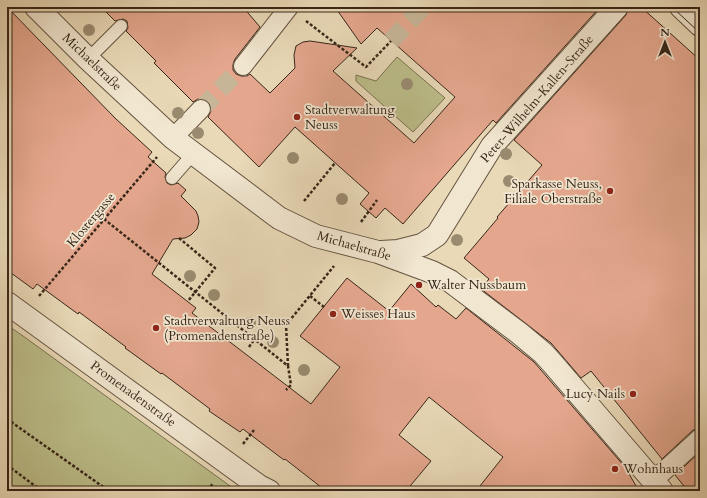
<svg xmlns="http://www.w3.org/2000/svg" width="707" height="498" font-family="Cardo,serif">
	<rect width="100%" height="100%" fill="#e9d9b7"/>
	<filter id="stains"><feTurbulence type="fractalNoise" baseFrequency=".005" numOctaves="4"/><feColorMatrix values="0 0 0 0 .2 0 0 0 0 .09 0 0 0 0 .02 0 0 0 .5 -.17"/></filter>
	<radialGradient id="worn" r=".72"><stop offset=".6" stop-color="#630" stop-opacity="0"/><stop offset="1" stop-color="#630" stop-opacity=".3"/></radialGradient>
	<!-- green -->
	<g fill="#bcbe8a" stroke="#7a7252">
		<path d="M397,57L445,98L413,132L356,81V75L376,81Z"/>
		<path d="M7,325L23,336L237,491H7Z"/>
	</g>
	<!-- building -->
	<g fill="#e4a78e" stroke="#382619">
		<path d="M7,7L116,119L152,152L148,157L166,173L165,177L167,183L171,185L178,183L186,190L181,196L196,211L198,216L199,222L197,229L191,235L185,238L173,239L152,274L196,308L192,313L311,404L340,367L300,336L347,278L389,311L411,284L436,307L438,305L456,319L466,308L534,362L625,467L639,491H476L503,457L429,397L399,435L431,461L406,491H326L285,459L284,460L243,429L240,432L209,411L210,409L162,373L161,374L125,348L126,347L79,312L78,314L37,284L33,289L7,270Z"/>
		<path d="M101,7H243L260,27L235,59L233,64V70L236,74L241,76H247L250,74L270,93L295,68L294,55L296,46L303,42L310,41L357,48L333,71L414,143L455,97L377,28L361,44L335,7H600L496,123L493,120L403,224L385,208L376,218L360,204L369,193L295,127L259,167L208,117L211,111V106L209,102L203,99H198L193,102L154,63L156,61L126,31L128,28L127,21L123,19L115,21Z"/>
		<path d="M629,7H641L700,60V428L693,430L662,459L591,371L581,378L551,343L481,289L489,279L464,258L498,218L497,217L542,165L514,140L626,15Z"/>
		<path d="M700,452V491H688L675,475Z"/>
	</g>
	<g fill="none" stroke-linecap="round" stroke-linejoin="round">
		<!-- pedestrian-tunnel -->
		<g stroke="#c6b597" stroke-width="18" stroke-dasharray="18 9" stroke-linecap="butt">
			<path d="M391,41L423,7"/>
			<path d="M201,109L243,66"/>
		</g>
		<!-- service casing -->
		<g stroke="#645340" stroke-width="14">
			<g id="service">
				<path d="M88,59L121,26"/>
				<path d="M172,178L193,154"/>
			</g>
		</g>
		<!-- pedestrian casing -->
		<g stroke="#645340" stroke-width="20">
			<g id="pedestrian">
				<path d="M243,66L289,7"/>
				<path d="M173,138L201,109"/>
				<path d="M654,480L700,438"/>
			</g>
		</g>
		<!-- minor casing -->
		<g stroke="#645340" stroke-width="24">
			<g id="minor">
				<path d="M36,7L88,59L173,138L279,218L316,236L378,252L432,272L450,281L519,333L543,353L553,364L662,491"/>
				<path d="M681,7L700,25"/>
				<path d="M381,252L398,251L422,245L437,235L492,146L617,7"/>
				<path d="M7,303L259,486L269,491"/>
			</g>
		</g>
		<!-- path -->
		<g stroke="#382619" stroke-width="2.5" stroke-dasharray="3 2" stroke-linecap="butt">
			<path d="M306,21L366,67L391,41"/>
			<path d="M304,201L335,163"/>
			<path d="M104,219L288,366L291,385L286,390"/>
			<path d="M361,222L377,200"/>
			<path d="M179,238L215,268L188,301"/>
			<path d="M39,296L157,157"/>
			<path d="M310,296L324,307"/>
			<path d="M249,347L254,340"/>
			<path d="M288,366L286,325L334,266"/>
			<path d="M7,419L109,491"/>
			<path d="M243,444L254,430"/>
			<path d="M7,465L42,491"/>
			<path d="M208,491L213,483"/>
		</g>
		<!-- service -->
		<use href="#service" stroke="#f1e6d0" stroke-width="12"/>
		<!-- pedestrian -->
		<use href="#pedestrian" stroke="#f1e6d0" stroke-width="18"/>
		<!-- minor -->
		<use href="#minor" stroke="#f1e6d0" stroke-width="22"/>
		<!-- tram -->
		<g stroke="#382619" stroke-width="1">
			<path d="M672,7L700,33"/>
			<path d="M690,7L700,16"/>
		</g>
	</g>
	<!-- trees -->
	<g fill="#9a8b70">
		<circle cx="89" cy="30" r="6"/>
		<circle cx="407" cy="84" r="6"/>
		<circle cx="178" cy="113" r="6"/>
		<circle cx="198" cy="133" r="6"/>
		<circle cx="506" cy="154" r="6"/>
		<circle cx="293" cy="158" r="6"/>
		<circle cx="509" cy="181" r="6"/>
		<circle cx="342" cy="199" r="6"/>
		<circle cx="457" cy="240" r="6"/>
		<circle cx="190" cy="276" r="6"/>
		<circle cx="214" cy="295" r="6"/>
		<circle cx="250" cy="323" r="6"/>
		<circle cx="273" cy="342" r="6"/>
		<circle cx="304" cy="370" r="6"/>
	</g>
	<!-- markers -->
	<g fill="#8f2418" stroke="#f1e6d0" stroke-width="1.5">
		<circle cx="297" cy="117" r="4"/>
		<circle cx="610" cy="191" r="4"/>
		<circle cx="419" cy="285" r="4"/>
		<circle cx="333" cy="314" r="4"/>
		<circle cx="156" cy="328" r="4"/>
		<circle cx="633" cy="394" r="4"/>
		<circle cx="615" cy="469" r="4"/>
	</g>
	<g text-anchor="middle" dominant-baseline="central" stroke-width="3.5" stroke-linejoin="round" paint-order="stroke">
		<!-- street labels -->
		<g font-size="13" fill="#382619" stroke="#f1e6d0">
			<text transform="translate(92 62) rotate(44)">Michaelstraße</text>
			<text transform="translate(537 99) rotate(-49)">Peter-Wilhelm-Kallen-Straße</text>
			<text transform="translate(91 220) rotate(-50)">Klostergasse</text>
			<text transform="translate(354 246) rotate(16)">Michaelstraße</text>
			<text transform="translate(133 394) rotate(36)">Promenadenstraße</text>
		</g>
		<!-- poi labels -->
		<g font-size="13" fill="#382619" stroke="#f1e6d0" text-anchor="start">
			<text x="305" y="110">Stadtverwaltung<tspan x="305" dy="15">Neuss</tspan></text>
			<text x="602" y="184" text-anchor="end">Sparkasse Neuss,<tspan x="602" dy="15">Filiale Oberstraße</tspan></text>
			<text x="427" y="285">Walter Nussbaum</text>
			<text x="341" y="314">Weisses Haus</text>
			<text x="164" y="321">Stadtverwaltung Neuss<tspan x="164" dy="15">(Promenadenstraße)</tspan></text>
			<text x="625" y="394" text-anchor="end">Lucy Nails</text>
			<text x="623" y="469">Wohnhaus</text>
		</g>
	</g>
	<!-- margin -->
	<rect width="707" height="498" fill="none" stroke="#e9d9b7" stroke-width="24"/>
	<rect x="8" y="8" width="691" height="482" fill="none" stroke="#382619" stroke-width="2"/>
	<rect x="12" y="12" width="683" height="474" fill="none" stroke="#382619"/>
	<!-- north arrow -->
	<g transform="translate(665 42)" stroke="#f1e6d0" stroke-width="3" paint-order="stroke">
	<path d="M0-3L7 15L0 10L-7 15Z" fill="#382619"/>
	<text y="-6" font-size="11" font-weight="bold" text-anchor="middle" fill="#382619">N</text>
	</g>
	<rect width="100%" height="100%" filter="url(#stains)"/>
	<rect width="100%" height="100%" fill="url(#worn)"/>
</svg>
